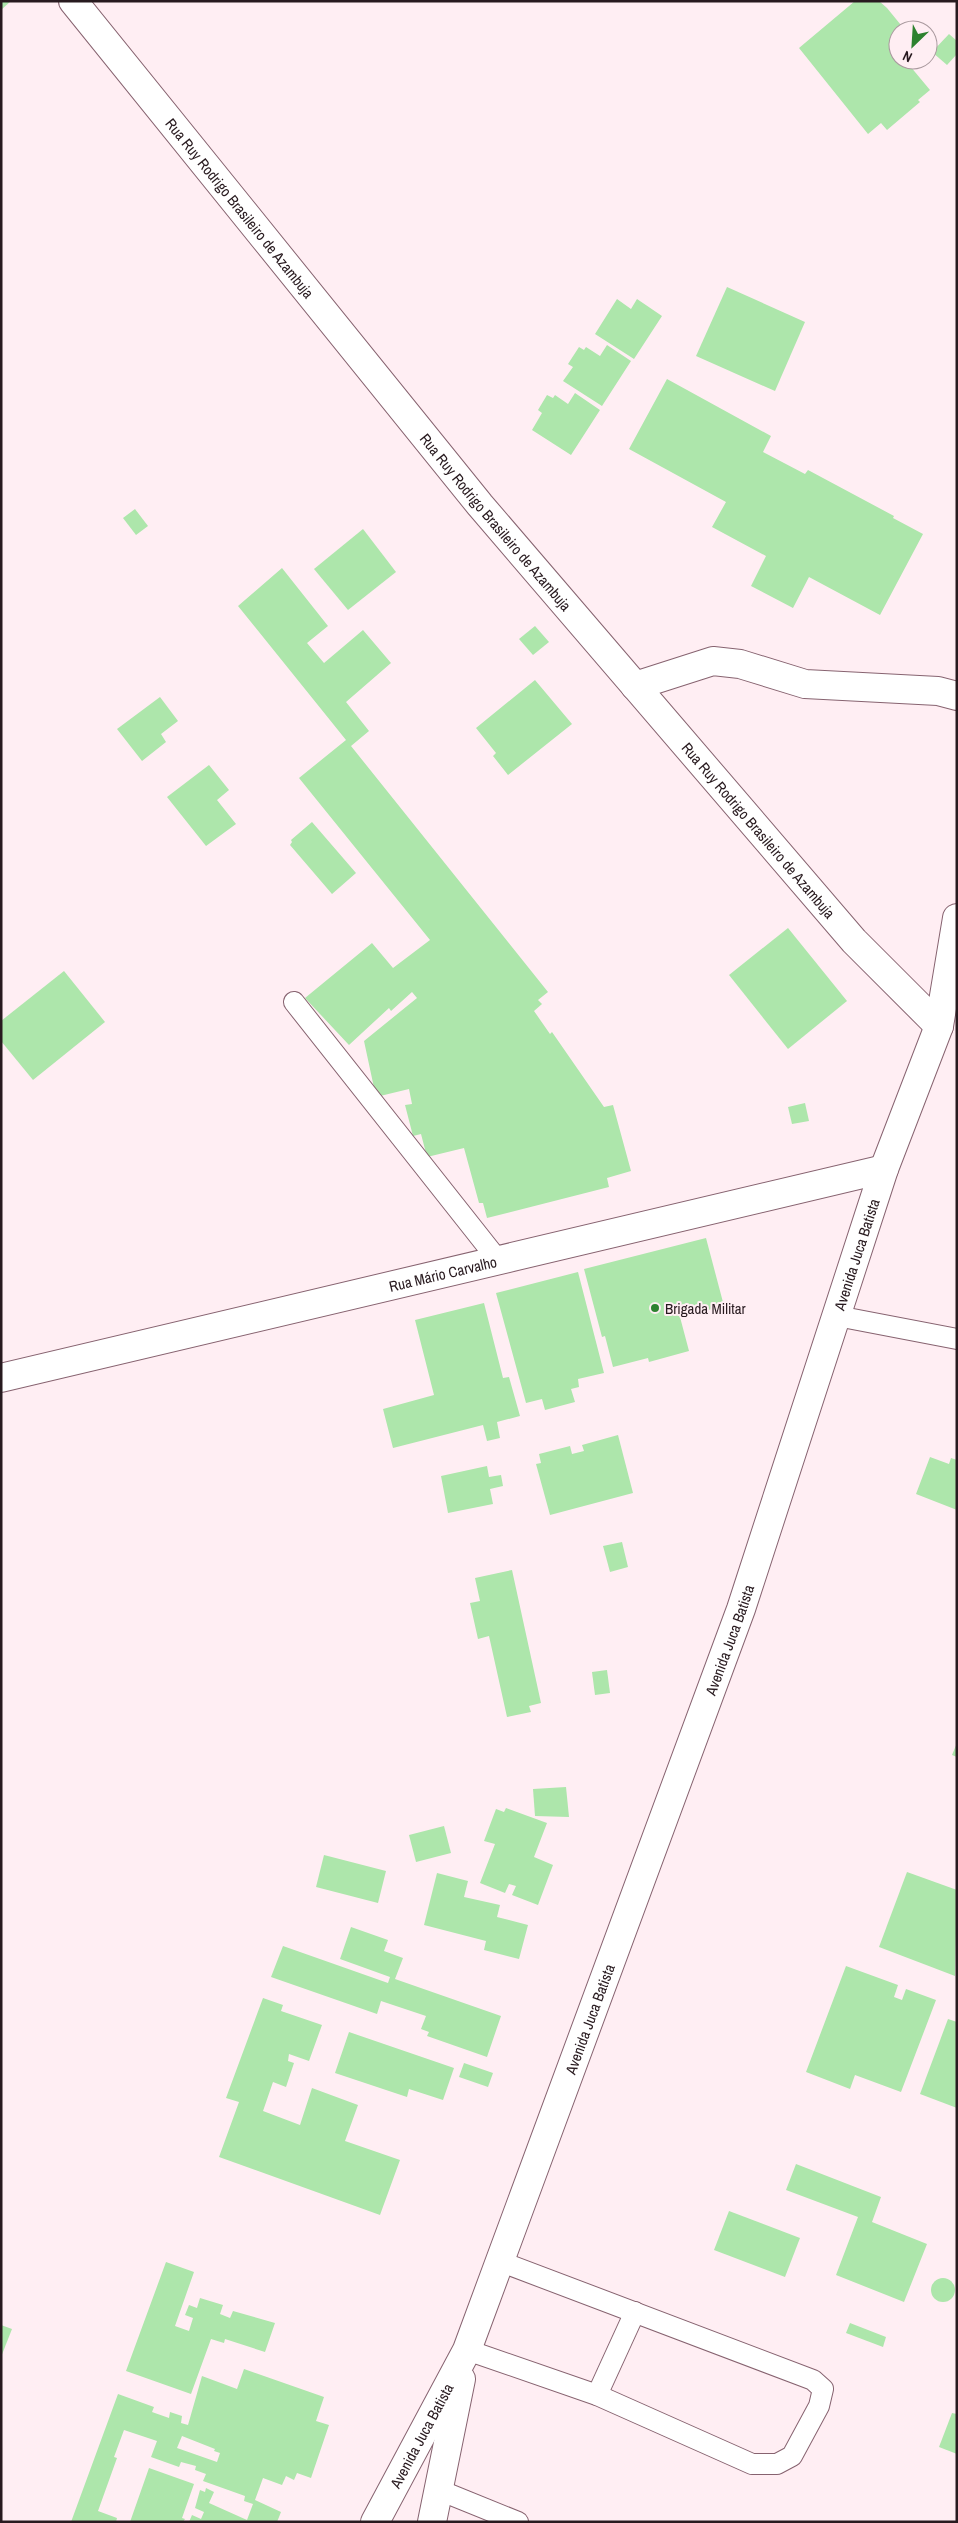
<svg xmlns="http://www.w3.org/2000/svg" width="958" height="2523" font-family="'Archivo Narrow',sans-serif">
	<rect width="100%" height="100%" fill="#ffeef3"/>
	<!-- building -->
	<g fill="#ade6ab" fill-rule="evenodd">
		<path d="M1,1H11L1,10Z"/>
		<path d="M855,1H879L887,8L905,30H898V37L891,43L898,51V60H905L930,90L918,100L920,102L887,130L881,123L868,134L799,48Z"/>
		<path d="M949,34L957,41V54L947,65L932,52Z"/>
		<path d="M727,287L805,322L775,391L696,356Z"/>
		<path d="M617,299L631,309L637,299L662,316L634,359L595,334Z"/>
		<path d="M607,345L631,361L602,406L563,381L573,367L568,364L579,347L584,350L586,347L600,356Z"/>
		<path d="M667,379L771,436L763,452L805,474L808,470L894,516L893,518L923,534L880,615L809,577L793,608L751,586L766,556L712,527L726,502L629,449Z"/>
		<path d="M575,393L600,410L571,455L532,430L542,413L538,410L547,395L553,398L555,395L568,404Z"/>
		<path d="M135,509L148,526L136,535L123,518Z"/>
		<path d="M363,529L396,572L348,610L314,569Z"/>
		<path d="M282,568L328,626L307,643L324,663L363,630L391,663L346,702L369,731L351,746L548,992L538,1000L542,1004L534,1011L550,1034L552,1032L604,1107L613,1105L631,1171L607,1178L609,1187L487,1218L483,1203H479L464,1148L427,1157L421,1134L413,1136L405,1105L412,1104L409,1089L376,1097L364,1041L417,998L412,992L391,1011L389,1008L349,1045L305,998L372,943L393,968L430,940L299,778L346,740L238,606Z"/>
		<path d="M535,626L549,642L533,655L519,639Z"/>
		<path d="M535,680L572,724L508,775L493,756L496,753L476,728Z"/>
		<path d="M160,697L178,721L161,734L166,742L142,761L117,729Z"/>
		<path d="M209,765L229,790L217,800L236,824L206,846L167,797Z"/>
		<path d="M312,822L356,873L332,894L290,845L292,842L291,840Z"/>
		<path d="M788,928L847,1001L788,1049L729,975Z"/>
		<path d="M64,971L105,1022L33,1080L1,1041V1021Z"/>
		<path d="M805,1103L809,1121L792,1124L788,1107Z"/>
		<path d="M706,1238L724,1306L680,1317L689,1351L649,1362L648,1358L613,1367L605,1336L602,1337L584,1269Z"/>
		<path d="M578,1272L604,1373L578,1379L579,1387L571,1389L575,1402L545,1410L542,1399L526,1403L496,1293Z"/>
		<path d="M484,1303L503,1378L509,1377L520,1416L497,1422L500,1438L487,1441L483,1425L393,1448L383,1409L434,1395L415,1320Z"/>
		<path d="M618,1435L633,1493L550,1515L536,1464L541,1463L539,1454L570,1446L572,1454L584,1451L582,1445Z"/>
		<path d="M930,1457L949,1464L951,1458L957,1460V1510L916,1494Z"/>
		<path d="M487,1466L489,1477L501,1475L503,1486L490,1489L493,1504L448,1513L441,1476Z"/>
		<path d="M622,1542L628,1567L610,1572L603,1546Z"/>
		<path d="M512,1570L541,1703L529,1706L531,1712L507,1717L489,1636L478,1639L470,1603L480,1601L475,1578Z"/>
		<path d="M607,1670L610,1693L595,1695L592,1672Z"/>
		<path d="M957,1743V1757L952,1755Z"/>
		<path d="M566,1787L569,1817L535,1816L533,1789Z"/>
		<path d="M506,1808L547,1823L534,1857L553,1865L538,1905L512,1895L516,1886L509,1884L505,1893L480,1883L495,1844L484,1841L496,1809L504,1812Z"/>
		<path d="M444,1826L451,1853L416,1862L409,1835Z"/>
		<path d="M324,1855L386,1871L378,1903L316,1887Z"/>
		<path d="M907,1872L957,1890L955,1976L879,1947Z"/>
		<path d="M437,1873L468,1881L464,1897L500,1905L497,1917L528,1925L519,1959L484,1950L486,1941L424,1925Z"/>
		<path d="M351,1927L388,1940L384,1951L403,1958L395,1979L501,2016L487,2057L427,2036L429,2032L421,2029L426,2016L381,2001L377,2014L271,1977L283,1946L388,1983L390,1977L340,1959Z"/>
		<path d="M846,1966L898,1985L894,1997L902,2000L906,1989L936,2000L901,2092L855,2075L850,2089L806,2072Z"/>
		<path d="M263,1998L283,2005L281,2011L322,2025L309,2061L289,2054L288,2061L294,2063L286,2087L273,2082L263,2111L300,2125L312,2088L358,2105L345,2141L400,2160L380,2215L219,2157L239,2102L226,2098Z"/>
		<path d="M948,2019L957,2022V2108L920,2094Z"/>
		<path d="M349,2032L454,2068L443,2100L409,2089L407,2097L335,2073Z"/>
		<path d="M464,2063L493,2073L488,2087L459,2077Z"/>
		<path d="M796,2164L881,2197L872,2222L927,2244L904,2302L836,2275L858,2217L786,2190Z"/>
		<path d="M729,2211L800,2238L785,2277L714,2250Z"/>
		<path d="M166,2262L194,2272L175,2326L189,2331L193,2318L185,2315L189,2305L197,2308L200,2298L223,2305L220,2314L230,2318L233,2311L275,2323L265,2352L225,2339L224,2343L211,2339L191,2394L126,2371Z"/>
		<circle cx="943" cy="2290" r="12"/>
		<path d="M850,2323L886,2337L883,2347L846,2333Z"/>
		<path d="M1,2325L12,2329L1,2357Z"/>
		<path d="M244,2369L324,2397L316,2421L329,2425L311,2478L297,2473L294,2480L286,2476L282,2485L263,2478L255,2500L281,2512L277,2522H189L192,2515L201,2519L204,2512L195,2508L200,2490L205,2492L206,2488L214,2492L209,2503L247,2520L253,2504L244,2501L245,2496L203,2481L206,2474L195,2470L196,2466L181,2462L179,2467L151,2457L157,2441L124,2430L114,2457L117,2458L98,2511L117,2518L116,2522H71L118,2394L154,2407L152,2412L169,2418L170,2412L182,2416L181,2423L188,2425L202,2376L237,2389ZM182,2436L215,2449L214,2451L220,2453L217,2462L177,2448Z"/>
		<path d="M952,2413L957,2414V2454L939,2447Z"/>
		<path d="M149,2468L194,2484L182,2518L185,2519L183,2522H130Z"/>
	</g>
	<g fill="none" stroke-linecap="round" stroke-linejoin="round">
		<!-- service casing -->
		<g stroke="#876370" stroke-width="22">
			<g id="service">
				<path d="M294,1002L498,1260"/>
				<path d="M837,1316L957,1339"/>
				<path d="M467,2350L597,2395L752,2464H777L792,2456L819,2406L823,2389L813,2380L499,2261"/>
				<path d="M597,2395L635,2312"/>
				<path d="M439,2490L518,2522"/>
			</g>
		</g>
		<!-- minor casing -->
		<g stroke="#876370" stroke-width="30">
			<g id="minor">
				<path id="s1" d="M73,1L480,505L854,941L939,1026"/>
				<path d="M635,686L713,661L740,664L805,684L938,691L957,696"/>
				<path id="s2" d="M1,1378L884,1169"/>
			</g>
		</g>
		<!-- secondary casing -->
		<g stroke="#876370" stroke-width="30">
			<g id="secondary">
				<path id="s3" d="M375,2522L467,2350L741,1609L884,1169L939,1026L957,918"/>
				<path d="M432,2522L461,2379"/>
			</g>
		</g>
		<!-- service -->
		<use href="#service" stroke="#fff" stroke-width="20"/>
		<!-- minor -->
		<use href="#minor" stroke="#fff" stroke-width="28"/>
		<!-- secondary -->
		<use href="#secondary" stroke="#fff" stroke-width="28"/>
	</g>
	<!-- markers -->
	<circle fill="#2d822f" stroke="#ffeef3" stroke-width="2" cx="655" cy="1308" r="5"/>
	<g text-anchor="middle" dominant-baseline="central" stroke-width="4" stroke-linejoin="round" paint-order="stroke">
		<!-- street labels -->
		<g font-size="15" fill="#281a1f" stroke="#ffeef3">
			<text stroke="none"><textPath href="#s1" startOffset="266">Rua Ruy Rodrigo Brasileiro de Azambuja</textPath></text>
			<text stroke="none"><textPath href="#s1" startOffset="671">Rua Ruy Rodrigo Brasileiro de Azambuja</textPath></text>
			<text stroke="none"><textPath href="#s1" startOffset="1076">Rua Ruy Rodrigo Brasileiro de Azambuja</textPath></text>
			<text stroke="none"><textPath href="#s3" startOffset="1358">Avenida Juca Batista</textPath></text>
			<text stroke="none"><textPath href="#s2" startOffset="454">Rua Mário Carvalho</textPath></text>
			<text stroke="none"><textPath href="#s3" startOffset="952">Avenida Juca Batista</textPath></text>
			<text stroke="none"><textPath href="#s3" startOffset="548">Avenida Juca Batista</textPath></text>
			<text stroke="none"><textPath href="#s3" startOffset="98">Avenida Juca Batista</textPath></text>
		</g>
		<!-- poi labels -->
		<g font-size="15" fill="#281a1f" stroke="#ffeef3" text-anchor="start">
			<text x="665" y="1308">Brigada Militar</text>
		</g>
	</g>
	<!-- border -->
	<rect width="958" height="2523" fill="none" stroke="#281a1f" stroke-width="5"/>
	<!-- north arrow -->
	<g transform="translate(913 45) rotate(205)"><circle r="24" fill="#ffeef3" stroke="#a9999e"/>
	<path d="M0-4L9 19L0 12L-9 19Z" fill="#2d822f"/>
	<text y="-8" font-size="14" font-weight="bold" text-anchor="middle" fill="#281a1f">N</text>
	</g>
</svg>
